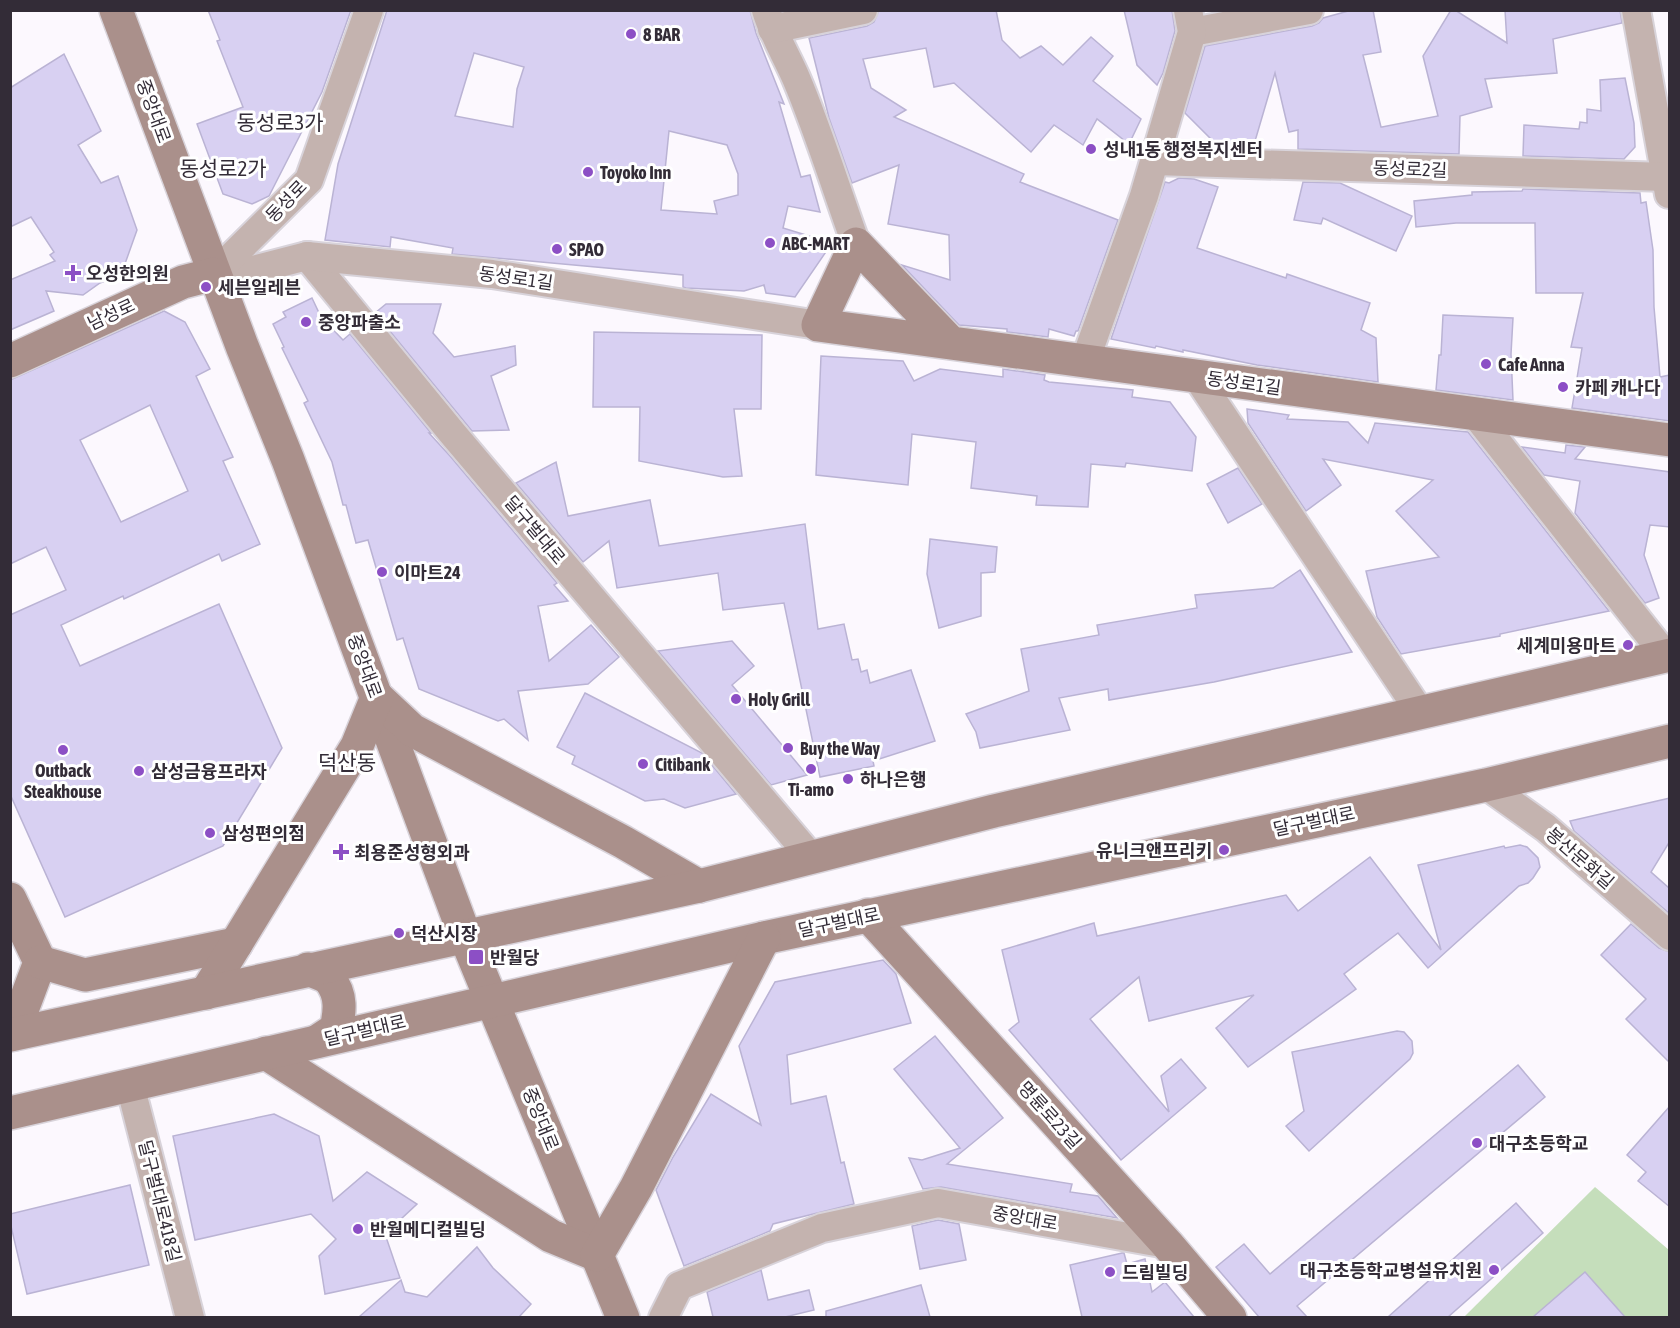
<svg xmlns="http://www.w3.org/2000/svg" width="1680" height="1328" font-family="'Asap Condensed','Noto Sans KR',sans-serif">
	<rect width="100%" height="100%" fill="#fcf8fe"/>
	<!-- green -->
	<path fill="#c5debb" d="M1595,1187L1669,1250V1317L1463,1318Z"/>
	<!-- building -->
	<g fill="#d8d0f2" stroke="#bab3d4" stroke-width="1.5" fill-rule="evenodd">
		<path d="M208,10H351L322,92L269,196L252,204L223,194L197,124L243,107L217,41L220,40Z"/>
		<path d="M387,10H750L756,33L784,104L779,102L801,177L810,175L820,212L788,206L783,228L832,243L795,297L766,293L764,285L744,291L686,288L683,287V275L452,254L453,248L391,237L390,247L325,240L338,164ZM474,53L524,67L517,89L513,127L455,116ZM669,131L727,145L738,174V195L714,201L717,214L661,210Z"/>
		<path d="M879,10H996L1002,40L1020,58L1041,46L1063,65L1091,37L1113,56L1093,81L1141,119L1129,144L1097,119L1083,145L1054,125L1031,152L954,83L934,87L926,48L863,59L871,88L906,110L894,117L1024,174L1020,182L1118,220L1078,331H1076L1074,336L1049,329L1048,337L1007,332V329L959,325L902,265L950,280L949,235L888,224L899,165L852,183L829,118L809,38L867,26L874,22Z"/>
		<path d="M1124,10H1172L1175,31L1163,73L1157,85L1137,65Z"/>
		<path d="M1352,10H1373L1381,52L1363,55L1381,127H1382L1438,116L1423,56L1451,10H1455L1507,43L1505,10H1620L1622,23L1553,39L1557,73L1485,79L1492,107L1460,116L1459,154L1298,149V130L1289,132L1275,73L1253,148L1232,147L1213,141L1185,113L1205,46L1312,26L1319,23L1323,18Z"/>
		<path d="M64,54L101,131L78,145L101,183L118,176L137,230L121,275L100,283L83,295L46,291L54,311L10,330V280L55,261L50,255L54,252L31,217L10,227V88Z"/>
		<path d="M1625,78L1634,123L1635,147L1624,159L1523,156L1524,125L1579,129L1580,122L1587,123V109L1601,111L1600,80Z"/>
		<path d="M1179,178L1194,179L1218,187L1197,248L1286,278L1287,274L1370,303L1361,330L1376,338L1378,382L1257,365L1183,350V352L1156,346L1155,348L1111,339L1165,182L1169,183Z"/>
		<path d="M1303,182L1340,183L1412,216L1396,251L1323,218L1321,224L1294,220Z"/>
		<path d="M1523,189L1640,193L1641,203L1646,202L1653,250L1654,307L1660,377L1670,375V421L1572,408L1582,348L1571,347L1583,293H1536L1535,223H1456L1416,227L1414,201L1472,195V192L1522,191Z"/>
		<path d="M312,298L321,317L343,340L350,334L431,433H429L450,456L557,583L554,585L568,601L538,606L549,661L591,625L619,657L588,684L518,691L528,740L504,719L498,721L419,689L403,638L397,640L368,540L356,543L346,505H343L332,462L304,403L308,401L282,348L284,347L273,324L286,317L283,312Z"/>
		<path d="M386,304H441L433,333L454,357L515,346L516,365L491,376L509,430L472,431L375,313Z"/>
		<path d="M164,311L185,322L210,369L196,376L233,457L223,461L260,544L222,561L219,554L124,599L123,596L61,625L80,666L219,604L282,748L223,846L65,917L10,794V615L66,590L46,547L10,564V380ZM150,405L188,491L121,522L80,440Z"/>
		<path d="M1443,315L1513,318L1511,354L1513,400L1436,390L1439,355H1441Z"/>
		<path d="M594,332L762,335L761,409H734L742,476L723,477L639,461L640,407H593Z"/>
		<path d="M821,356L903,361L914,381L940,369L1003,377V369L1045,375L1044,380L1049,382L1133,390L1132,397L1170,402L1196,437L1192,471L1126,463L1125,467L1091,464L1088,507L1036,505L1037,496L971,488L976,442L912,434L908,485L816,475Z"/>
		<path d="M1247,409L1289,415L1287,419L1348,422L1368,443L1375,423L1468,432L1609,611L1500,634V636L1401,654L1377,617L1366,571L1439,557L1396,511L1433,480L1323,459L1341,485L1306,511L1248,423Z"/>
		<path d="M1566,445L1585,447L1575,459L1670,472V527L1650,525L1644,555L1659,598L1645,603L1575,513L1580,481L1544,475L1522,447L1565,453Z"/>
		<path d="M556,462L568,516L650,500L659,546L805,524L818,629L844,624L852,660L858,659L861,672L867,670L870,683L911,670L935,741L873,761L874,766L820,777L784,603L723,610L718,573L617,588L609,541L583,562L516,483Z"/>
		<path d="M1238,468L1262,504L1228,523L1207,484Z"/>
		<path d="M930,539L997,547L995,572L981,573V616L939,628L927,574Z"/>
		<path d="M1300,570L1352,652L1214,682L1109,700L1108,689L1059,698L1070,730L980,748L976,732L966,714L1029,691L1021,649L1099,635L1097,625L1197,608L1195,595L1273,588Z"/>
		<path d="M732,641L754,666L732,685L807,775L771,785L658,651Z"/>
		<path d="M585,693L702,753L736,794L685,808L664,799L645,801L572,764L575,756L557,747Z"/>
		<path d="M1670,798V841L1651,872L1668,887L1670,886V914L1574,831L1570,821Z"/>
		<path d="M1520,845L1527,847L1538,858L1540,867L1533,878L1528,883L1519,886L1428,968L1398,933L1344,974L1356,989L1248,1067L1216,1028L1254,995L1149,1021L1139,977L1090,1019L1169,1112L1161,1076L1181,1059L1206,1088L1121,1160L1009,1030L1019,1022L1002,950L1094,923L1097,936L1286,895L1298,911L1370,857L1441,950L1418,865L1504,846L1505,848Z"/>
		<path d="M1631,924L1659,948L1670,952V1063L1626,1019L1646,999L1601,955Z"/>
		<path d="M883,960L896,974L911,1023L787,1055L791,1104L826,1096L841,1163L844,1162L854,1204L773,1224L770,1231L684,1266L656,1190L673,1157L711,1094L761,1125L739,1046L775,982Z"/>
		<path d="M1397,1031L1404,1032L1412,1041L1413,1053L1410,1059L1309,1151L1286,1126L1304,1111L1292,1052Z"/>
		<path d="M935,1036L1003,1118L947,1164L1072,1184L1070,1192L1098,1196L1117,1218L941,1187L923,1189L909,1158L922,1160L960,1148L894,1069Z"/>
		<path d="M1518,1065L1545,1097L1297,1306L1307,1317H1259L1216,1267L1244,1244L1270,1274Z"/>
		<path d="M1670,1106V1207L1638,1181L1646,1172L1627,1155Z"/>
		<path d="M274,1114L319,1136L333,1201L367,1172L417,1204L385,1234L400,1278L325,1294L319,1256L336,1239L311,1214L195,1240L173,1136Z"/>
		<path d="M130,1185L149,1265L27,1294L10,1222V1214Z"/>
		<path d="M1516,1203L1543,1233L1448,1317H1388Z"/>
		<path d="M938,1220L959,1224L966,1260L920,1269L912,1226Z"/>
		<path d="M477,1247L493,1268L531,1304L519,1317H359L401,1280L405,1292L427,1297Z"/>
		<path d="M1122,1253H1124L1127,1264L1145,1259L1152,1292L1165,1282L1194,1317H1082L1070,1265Z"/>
		<path d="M761,1270L768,1300L809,1290L814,1310L785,1317H713L707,1292Z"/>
		<path d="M1585,1272L1625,1317H1533Z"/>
		<path d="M921,1285L930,1317H826V1311Z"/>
	</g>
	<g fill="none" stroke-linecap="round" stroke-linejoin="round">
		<!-- street casing -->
		<g stroke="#d8d3da" stroke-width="32">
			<g id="street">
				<path d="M766,10C773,34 786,55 796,78C819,132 836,189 856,244"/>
				<path d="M1636,10L1669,194"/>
				<path d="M772,29L863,10"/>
				<path d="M1192,32L1309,10"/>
				<path d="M1155,161L1666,177"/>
				<path d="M307,256L453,434L811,857"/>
				<path d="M214,274L245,272L307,256L492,274L818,325"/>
				<path d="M214,274L309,180L369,10"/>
				<path d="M1085,361L1144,196L1192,32L1188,10"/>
				<path d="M1197,377L1420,712"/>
				<path d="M1475,414L1666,656"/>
				<path d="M1486,785L1546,828L1670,936"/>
				<path d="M130,1085L190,1318"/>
				<path d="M663,1318L679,1286L822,1228L938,1203L1167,1244"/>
			</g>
		</g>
		<!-- secondary casing -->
		<g stroke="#d8d3da" stroke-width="36">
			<g id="secondary">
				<path d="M116,10L242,346L288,460L465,936L623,1318"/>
				<path d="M951,343L856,244L818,325L1670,440"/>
				<path d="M10,361L183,282L214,274"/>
				<path d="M380,700L412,730L623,842L699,886"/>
				<path d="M10,899L40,962L13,1034"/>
				<path d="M868,915L1167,1244L1230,1318"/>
				<path d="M40,962L85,975L236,944"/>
				<path d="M308,969C314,972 326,975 330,980C342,995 340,1012 336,1029L318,1041"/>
				<path d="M206,993L357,746L377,697"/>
				<path d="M10,1035L699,886L994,811L1670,655"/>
				<path d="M266,1053L551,1236L597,1255"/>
				<path d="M10,1113L764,938L1486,785L1670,741"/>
				<path d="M597,1255L636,1188L764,938"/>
			</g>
		</g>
		<!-- street -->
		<use href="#street" stroke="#c4b3af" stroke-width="28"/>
		<!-- secondary -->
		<use href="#secondary" stroke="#aa908b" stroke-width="33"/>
	</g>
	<!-- markers -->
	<g fill="#8c4fc5" stroke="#fff" stroke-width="2">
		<circle cx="631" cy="34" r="6"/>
		<circle cx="1091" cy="149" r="6"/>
		<circle cx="588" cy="172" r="6"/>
		<circle cx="770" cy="243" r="6"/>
		<circle cx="557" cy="249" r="6"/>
		<path d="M70 264h6v6h6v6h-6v6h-6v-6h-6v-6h6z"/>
		<circle cx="206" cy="287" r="6"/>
		<circle cx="306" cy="322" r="6"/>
		<circle cx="1486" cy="364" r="6"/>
		<circle cx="1563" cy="387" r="6"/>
		<circle cx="382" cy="572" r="6"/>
		<circle cx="1628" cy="645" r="6"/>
		<circle cx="736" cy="699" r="6"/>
		<circle cx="788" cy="748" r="6"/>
		<circle cx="63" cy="750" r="6"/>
		<circle cx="643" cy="764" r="6"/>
		<circle cx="811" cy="769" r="6"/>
		<circle cx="139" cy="771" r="6"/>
		<circle cx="848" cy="779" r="6"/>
		<circle cx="210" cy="833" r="6"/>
		<circle cx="1224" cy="850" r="6"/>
		<path d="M338 843h6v6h6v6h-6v6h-6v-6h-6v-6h6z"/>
		<circle cx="399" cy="933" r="6"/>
		<rect x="468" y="949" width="16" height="16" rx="3"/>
		<circle cx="1477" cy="1143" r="6"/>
		<circle cx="358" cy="1229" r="6"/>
		<circle cx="1494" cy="1270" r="6"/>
		<circle cx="1110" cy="1272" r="6"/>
	</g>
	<g text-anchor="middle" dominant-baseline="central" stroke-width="6" stroke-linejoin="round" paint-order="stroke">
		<!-- poi labels -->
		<g font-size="18" font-weight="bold" fill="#332c37" stroke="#fff" text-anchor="start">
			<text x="643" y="34">8 BAR</text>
			<text x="1103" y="149">성내1동 행정복지센터</text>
			<text x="600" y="172">Toyoko Inn</text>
			<text x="782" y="243">ABC-MART</text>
			<text x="569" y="249">SPAO</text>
			<text x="86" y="273">오성한의원</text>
			<text x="218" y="287">세븐일레븐</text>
			<text x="318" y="322">중앙파출소</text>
			<text x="1498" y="364">Cafe Anna</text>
			<text x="1575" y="387">카페 캐나다</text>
			<text x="394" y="572">이마트24</text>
			<text x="1616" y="645" text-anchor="end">세계미용마트</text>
			<text x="748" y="699">Holy Grill</text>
			<text x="800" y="748">Buy the Way</text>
			<text x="655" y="764">Citibank</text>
			<text x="63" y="770" text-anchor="middle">Outback<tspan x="63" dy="21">Steakhouse</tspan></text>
			<text x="151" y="771">삼성금융프라자</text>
			<text x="860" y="779">하나은행</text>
			<text x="811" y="789" text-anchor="middle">Ti-amo</text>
			<text x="222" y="833">삼성편의점</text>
			<text x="1212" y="850" text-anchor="end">유니크앤프리키</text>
			<text x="354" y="852">최용준성형외과</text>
			<text x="411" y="933">덕산시장</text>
			<text x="490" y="957">반월당</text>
			<text x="1489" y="1143">대구초등학교</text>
			<text x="370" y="1229">반월메디컬빌딩</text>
			<text x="1482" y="1270" text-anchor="end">대구초등학교병설유치원</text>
			<text x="1122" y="1272">드림빌딩</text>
		</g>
		<!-- street labels -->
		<g font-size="18" fill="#332c37" stroke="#fff">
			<text transform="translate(154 111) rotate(70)">중앙대로</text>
			<text transform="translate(1410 169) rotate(2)">동성로2길</text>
			<text transform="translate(286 201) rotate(-46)">동성로</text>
			<text transform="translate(516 278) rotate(8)">동성로1길</text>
			<text transform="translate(111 314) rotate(-25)">남성로</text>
			<text transform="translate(1244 383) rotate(8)">동성로1길</text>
			<text transform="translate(535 530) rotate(50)">달구벌대로</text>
			<text transform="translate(365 666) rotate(70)">중앙대로</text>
			<text transform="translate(1314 821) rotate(-12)">달구벌대로</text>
			<text transform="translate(1580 858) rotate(41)">봉산문화길</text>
			<text transform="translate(839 922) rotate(-12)">달구벌대로</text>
			<text transform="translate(365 1030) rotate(-13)">달구벌대로</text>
			<text transform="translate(1050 1115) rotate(48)">명륜로23길</text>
			<text transform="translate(541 1119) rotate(68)">중앙대로</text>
			<text transform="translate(160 1201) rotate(76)">달구벌대로418길</text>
			<text transform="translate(1025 1218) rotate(10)">중앙대로</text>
		</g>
		<!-- quarter labels -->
		<g font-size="21" fill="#332c37" stroke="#fff">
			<text x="280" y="122">동성로3가</text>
			<text x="223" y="168">동성로2가</text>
			<text x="347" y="762">덕산동</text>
		</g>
	</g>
	<!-- border -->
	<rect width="1680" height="1328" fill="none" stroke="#332c37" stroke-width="24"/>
</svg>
